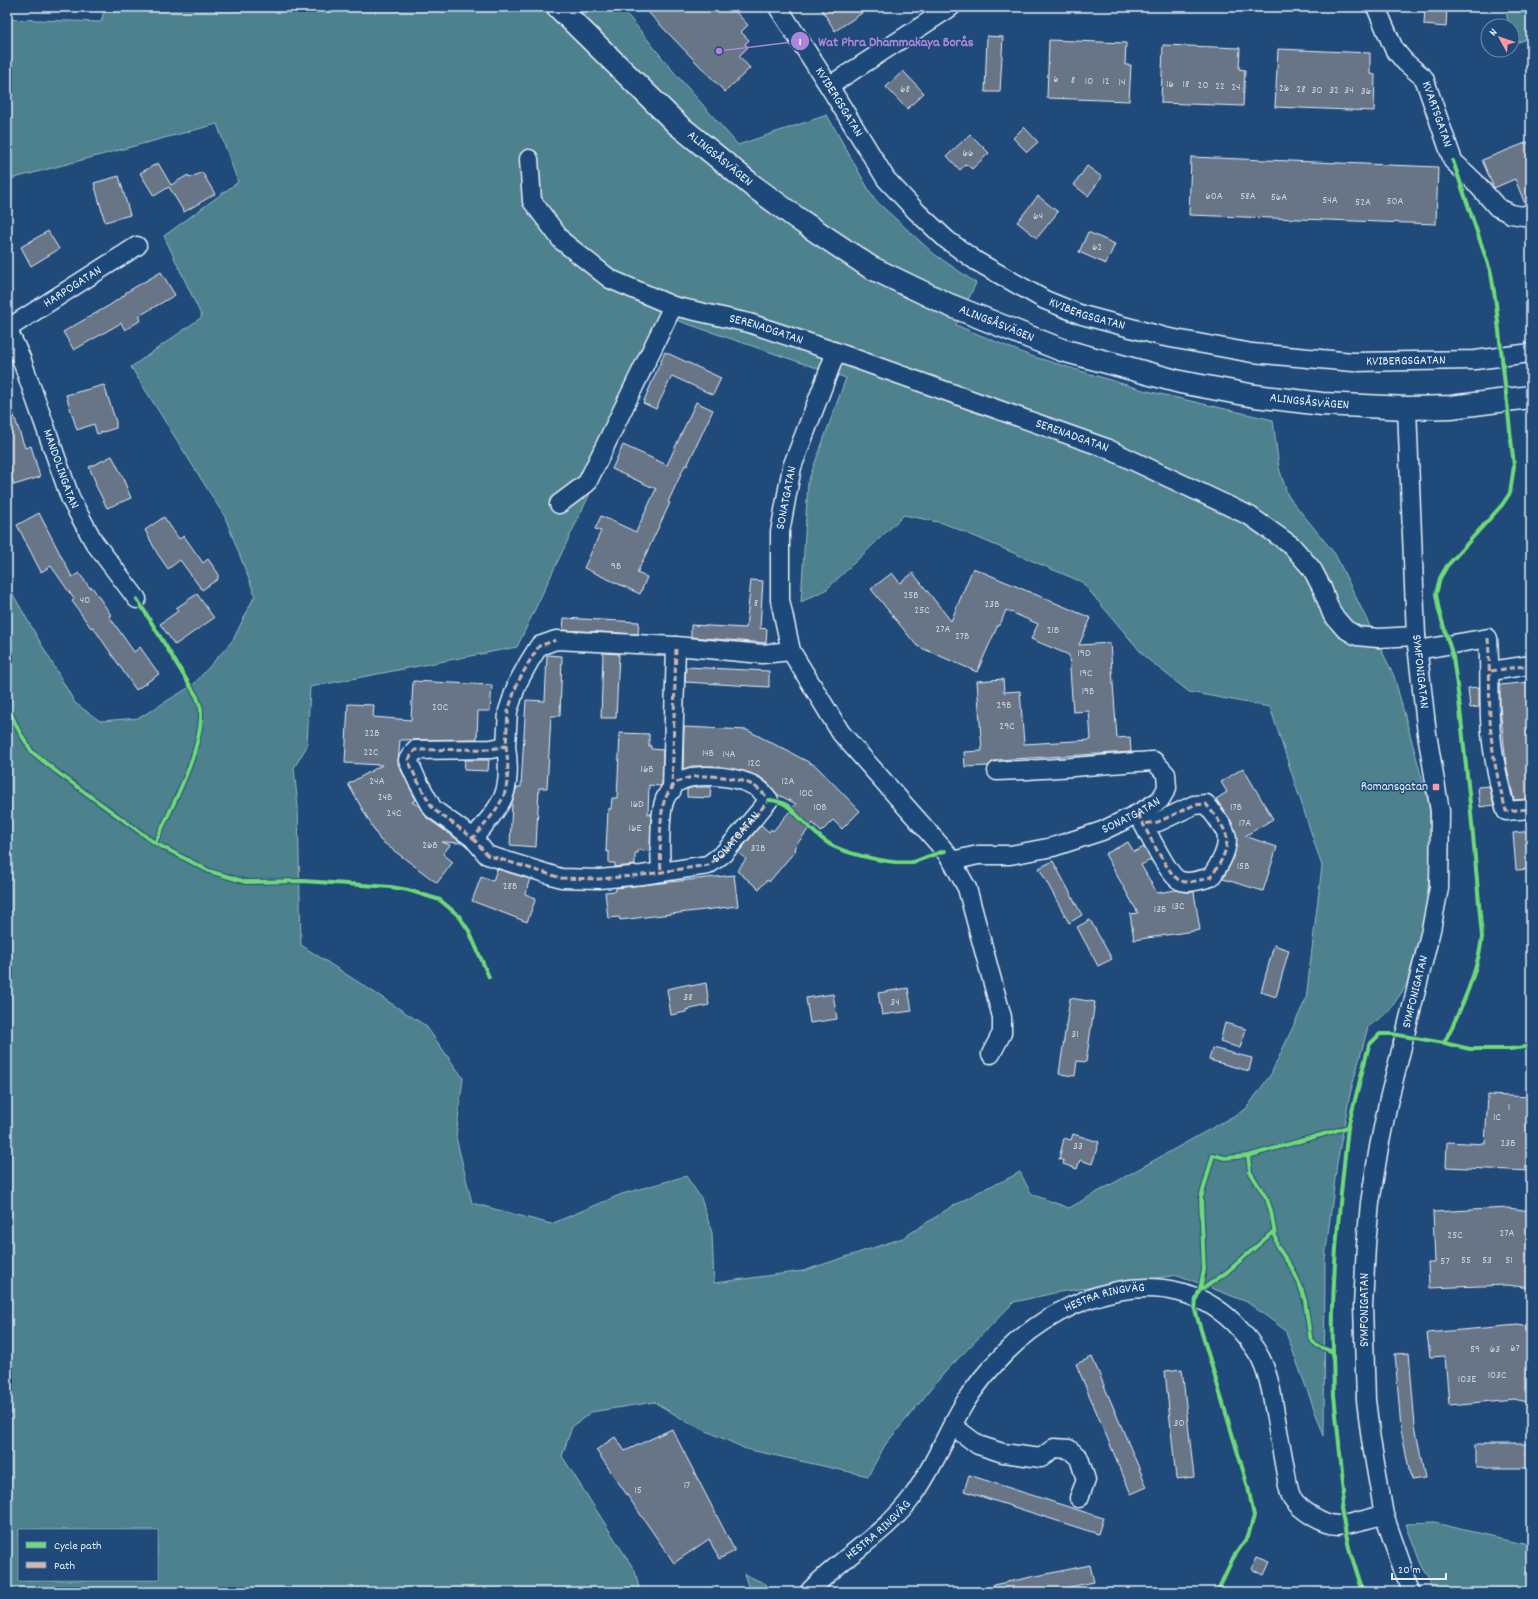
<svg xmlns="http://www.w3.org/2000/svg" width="1538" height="1599" font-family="Dekko,sans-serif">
	<rect width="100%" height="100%" fill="#1f4a7a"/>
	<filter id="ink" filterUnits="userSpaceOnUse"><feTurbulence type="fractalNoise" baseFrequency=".025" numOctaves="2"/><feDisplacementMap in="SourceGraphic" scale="8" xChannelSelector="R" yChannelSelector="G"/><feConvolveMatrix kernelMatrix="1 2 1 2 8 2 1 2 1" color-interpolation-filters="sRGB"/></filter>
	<g filter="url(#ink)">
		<!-- green -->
		<g fill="#4e818d" stroke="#9bb9c2" fill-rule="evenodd">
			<path d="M105,7H621L673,71L738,145L827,115L874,199L934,254L976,283L956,325L1028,355L1143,390L1273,420L1279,468L1288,496L1335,554L1394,676L1429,804L1432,849L1425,916L1406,986L1389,1011L1368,1027L1350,1094L1337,1163L1325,1258L1324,1436L1285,1330L1247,1302L1178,1275L1059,1292L1014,1302L945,1372L885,1445L868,1476L746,1449L689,1423L654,1402L591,1412L572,1427L562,1456L635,1571L640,1592H7V584L75,703L100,721L139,718L193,685L233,640L255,595L225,517L131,367L202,317L164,236L238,182L217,124L7,180V19L101,22ZM673,319L846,378L808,482L801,602L827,589L904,515L943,523L1082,582L1145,657L1189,692L1270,707L1322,866L1306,999L1271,1074L1246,1109L1069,1208L1031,1194L1020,1172L1003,1181L986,1188L951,1207L903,1238L803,1271L714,1283L712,1233L701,1198L686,1176L622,1194L551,1224L472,1203L456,1137L463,1078L426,1026L301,945L298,807L294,768L307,746L310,687L517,647ZM19,1530H157V1580H19Z"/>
			<path d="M1505,7H1531V38L1513,44L1512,26H1509Z"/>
			<path d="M1435,1523L1531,1545V1592H1435L1420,1562L1406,1524Z"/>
			<path d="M744,1574L766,1584L769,1592H750Z"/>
		</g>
		<!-- building -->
		<g fill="#687587" stroke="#e8f1f8">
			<path d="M643,7H731L748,25L741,32L749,40L745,44L748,47L739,56L750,68L725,92Z"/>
			<path d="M820,7H871L835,31Z"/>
			<path d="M1425,7H1447L1446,27L1424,25Z"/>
			<path d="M987,36L1003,37L1000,92H985Z"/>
			<path d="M1049,40L1126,43L1125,65H1131L1129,101L1047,98Z"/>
			<path d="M1163,45L1240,48L1239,69L1245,70L1243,106L1161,103Z"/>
			<path d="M1278,49L1370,53V74L1375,75L1374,111L1275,107Z"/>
			<path d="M903,71L924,93L907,109L886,87Z"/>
			<path d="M1024,127L1038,142L1027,152L1013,138Z"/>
			<path d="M970,134L989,153L972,169L966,164L960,170L947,156Z"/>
			<path d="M1528,142L1531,151V203L1525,204L1515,179L1494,188L1482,160Z"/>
			<path d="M1191,157L1438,167L1436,224L1189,215Z"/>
			<path d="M158,163L171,185L188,175L190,178L202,172L215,194L184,212L169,187L154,196L140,173Z"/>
			<path d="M1087,166L1102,177L1088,196L1074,185Z"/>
			<path d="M119,176L130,215L105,222L94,183Z"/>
			<path d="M1038,196L1058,212L1037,238L1017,222Z"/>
			<path d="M48,231L59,249L31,266L21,247Z"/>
			<path d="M1088,232L1115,244L1106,264L1079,252Z"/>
			<path d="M161,272L175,295L139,316L141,320L125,330L121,323L74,350L63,332L110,305L126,294L125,293Z"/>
			<path d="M665,352L721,378L713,395L672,376L656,409L643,403Z"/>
			<path d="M104,385L116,422V428L97,434L94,424L77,430L66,395Z"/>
			<path d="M696,402L713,410L687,466L685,465L668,502L670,503L637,573L647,577L640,594L584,568L601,531L595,529L601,516L636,532L656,489L612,469L623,445L667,465Z"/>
			<path d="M7,404H10L25,448L31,446L40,477L14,485L7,463Z"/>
			<path d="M112,456L125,481H124L131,498L107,508L95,484L96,483L89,467Z"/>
			<path d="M39,513L72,577L79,573L90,588L92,587L111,615L109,616L134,652L140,647L159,674L136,690L93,627L91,628L72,601L74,599L51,566L41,572L17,525Z"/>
			<path d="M164,517L179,539L184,536L203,563L208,559L218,573V579L202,590L180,560L168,569L157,553L145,530Z"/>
			<path d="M973,568L1091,618L1079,645L1110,643L1117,738L1130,737L1131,752L997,760L992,762L988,766L965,767L964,752L982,751L977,681L1003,679L1004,692L1020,691L1024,744L1091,740L1089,711L1073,712L1069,655L1031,639L1038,624L1006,610L1000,625H998L977,672L917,646L871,589L892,573L900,583L913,573L951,621Z"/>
			<path d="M751,580L763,581L760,628L767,629L766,643L691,637V625L746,628Z"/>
			<path d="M197,594L214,618L175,645L160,624L178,611L176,608Z"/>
			<path d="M564,618L639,622L638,634L563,630Z"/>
			<path d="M603,653L619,654L616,718H601Z"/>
			<path d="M547,655L562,656L560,716H551L547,788H539L536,847L510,845L512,802L517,787H521L526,700L545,701Z"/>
			<path d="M686,667L769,671V687L685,682Z"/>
			<path d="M413,681L492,685L490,711H478L477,739L400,740L398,764L416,800L412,802L420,807L427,818L462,843L442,842L450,845L443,854L453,862L437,883L380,840L348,784L382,765L345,763L348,704L374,705L373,717L411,720Z"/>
			<path d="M1531,682V799L1514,800L1506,763L1500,707V685Z"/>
			<path d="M1479,687V707L1470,708L1468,688Z"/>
			<path d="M684,727L747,730L816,766L860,811L842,829L833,820L821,832L813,823L794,848L796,850L769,882L767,880L759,889L737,871L746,859L738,853L761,825L769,832L771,829L773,831L796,804L777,794L769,784L760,777L744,771L713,766H692L683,769Z"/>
			<path d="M620,733L649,734V746H651V749L663,750L662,784L660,786L649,785L648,814H651L650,851L638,850V853H635V865L615,867V863H609V852L606,851L608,809H611L612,798H617Z"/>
			<path d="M465,760H489L488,771L464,770Z"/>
			<path d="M1243,768L1273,819L1245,836L1277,847L1263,891L1223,879L1234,857L1237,837L1231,821L1216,799L1227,792L1221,782Z"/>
			<path d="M1489,786L1494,805L1480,807L1478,787Z"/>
			<path d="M695,787H711L710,798L687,797V789Z"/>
			<path d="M1531,831V869L1516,870L1513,833Z"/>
			<path d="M1128,842L1134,852L1144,847L1151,860L1141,865L1157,893L1176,890L1184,892H1194L1200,930L1134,940L1130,914L1138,913L1105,854Z"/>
			<path d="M1053,861L1082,915L1069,923L1039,868Z"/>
			<path d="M497,869L530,879L525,894L536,898L527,922L472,901L481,877L493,881Z"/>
			<path d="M734,875L738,906L620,920L619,917L608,918L605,892L616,891V888Z"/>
			<path d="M1090,920L1112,959L1098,966L1077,927Z"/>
			<path d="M1274,945L1289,950L1276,997L1261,992Z"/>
			<path d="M706,983L709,1005L686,1010V1012L671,1015L667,989L690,984L691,986Z"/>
			<path d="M908,988L912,1011L882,1015L878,993Z"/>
			<path d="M833,994L837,1019L810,1023L806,998Z"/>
			<path d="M1070,998L1095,1002L1086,1062L1077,1061L1075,1076L1059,1074Z"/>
			<path d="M1225,1023L1246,1029L1240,1048L1220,1042Z"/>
			<path d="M1212,1048L1252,1058L1249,1071L1209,1060Z"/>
			<path d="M1488,1095L1531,1097V1171L1446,1167L1447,1142L1485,1144Z"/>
			<path d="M1073,1134L1099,1142L1092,1164L1080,1160L1077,1169L1063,1164L1064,1161L1059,1159L1064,1138L1071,1140Z"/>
			<path d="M1508,1208L1531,1211V1288L1507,1285L1429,1288L1428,1262H1435L1433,1212Z"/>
			<path d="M1518,1325L1531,1328V1403L1514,1399L1449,1405L1445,1356L1430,1357L1427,1333Z"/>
			<path d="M1409,1353L1415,1426L1425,1478L1411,1480L1401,1429L1395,1354Z"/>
			<path d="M1092,1357L1147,1487L1131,1494L1076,1364Z"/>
			<path d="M1182,1369L1194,1477L1176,1479L1165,1371Z"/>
			<path d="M672,1429L735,1551L719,1559L709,1539L674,1563L596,1450L615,1437L625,1451Z"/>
			<rect x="1476" y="1444" width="55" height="24"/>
			<path d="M969,1475L1103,1518L1098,1534L964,1491Z"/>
			<path d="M1257,1557L1270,1562L1264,1575L1251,1569Z"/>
			<path d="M1090,1565L1094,1582L1047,1592H994L993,1585Z"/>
		</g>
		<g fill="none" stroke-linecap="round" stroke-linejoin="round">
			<!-- minor casing -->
			<g stroke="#e8f1f8" stroke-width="21">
				<g id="minor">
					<path id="s1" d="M778,7L829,86L886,179L917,212L947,240L976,261L1045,300L1082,315L1165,337L1252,353L1353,362L1475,360L1531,353"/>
					<path id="s2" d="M1376,7L1394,49L1405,62L1424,78L1453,161L1474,181L1497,207L1511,214L1523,216L1531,213"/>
					<path d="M829,86L951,7"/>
					<path id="s3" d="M529,159L532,201L562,241L610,279L673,306L749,323L836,352L1106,448L1250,516L1291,545L1312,569L1322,588L1332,614L1345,629L1357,636L1378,638L1416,636"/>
					<path id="s4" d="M7,328L21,358L71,500L94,542L137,599"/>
					<path id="s5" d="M7,329L137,246"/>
					<path d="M836,352L792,467L780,532V600L791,651L841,733L945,851L952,861L967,888L1002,1017V1033L991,1054"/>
					<path id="s6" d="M1407,408L1416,636L1427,734L1440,811L1439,888L1431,930L1388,1103L1379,1147L1370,1203L1366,1245L1363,1307L1366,1400L1371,1440L1384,1515L1411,1592"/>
					<path d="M559,504L587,483L673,306"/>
					<path d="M1418,650L1488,638C1490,665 1489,691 1490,718C1491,750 1498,781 1506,811L1531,809"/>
					<path d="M1491,671L1531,665"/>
					<path d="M506,746C508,760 509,778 505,792C501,806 483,827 473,838L433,809L416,778L408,760L415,750L491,749L506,746L508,711L517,684L529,662L539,646L556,640L676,646L762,654L791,651"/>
					<path d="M672,790L676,646"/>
					<path d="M1138,814C1145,827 1169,878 1181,881C1190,884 1203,879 1211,877C1219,865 1227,853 1227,839C1227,829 1212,812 1206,804L1194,805L1158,822L1143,824"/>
					<path d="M473,838L487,855L561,878L599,879L642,875L708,865L724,853L769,800C764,793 756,786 748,783C731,776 694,772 678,782C674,784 667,794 665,799C659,813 660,855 661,872"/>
					<path id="s7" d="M952,861L978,855H1010L1053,847L1102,831L1141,812L1160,800L1167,788L1166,774L1154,761C1102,764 1049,770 997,771"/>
					<path d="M953,1426L978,1445L1003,1453L1041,1458L1054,1448L1069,1449L1079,1458L1086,1480L1079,1498"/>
					<path id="s8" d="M809,1592C841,1557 885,1535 913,1496C934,1467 946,1434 964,1404C976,1385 991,1367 1006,1352C1065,1293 1167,1258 1234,1323C1244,1334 1254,1345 1261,1359C1269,1376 1272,1394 1275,1413C1279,1437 1284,1462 1288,1486C1289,1490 1290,1495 1292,1498C1300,1510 1323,1525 1338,1525C1353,1524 1369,1518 1384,1515"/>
				</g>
			</g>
			<!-- major casing -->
			<g stroke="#e8f1f8" stroke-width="25">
				<g id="major">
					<path id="s9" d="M558,7L677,124L753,186L801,221L870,267L947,304L1062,350L1180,382L1255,396L1322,404L1407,408L1451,407L1531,397"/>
				</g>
			</g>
			<!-- minor -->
			<use href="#minor" stroke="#1f4a7a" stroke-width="18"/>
			<!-- major -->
			<use href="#major" stroke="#1f4a7a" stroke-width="22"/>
			<!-- quiet -->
			<g stroke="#d1b7ad" stroke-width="3" stroke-dasharray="6 3" stroke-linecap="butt">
				<path d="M1488,638C1490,665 1489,691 1490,718C1491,750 1498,781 1506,811L1531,809"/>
				<path d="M1491,671L1531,665"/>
				<path d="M506,746C508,760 509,778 505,792C501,806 483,827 473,838L433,809L416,778L408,760L415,750L491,749L506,746L508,711L517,684L529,662L539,646L556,640"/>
				<path d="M672,790L676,646"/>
				<path d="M1138,814C1145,827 1169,878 1181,881C1190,884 1203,879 1211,877C1219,865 1227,853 1227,839C1227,829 1212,812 1206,804L1194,805L1158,822L1143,824"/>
				<path id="s10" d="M473,838L487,855L561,878L599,879L642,875L708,865L724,853L769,800C764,793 756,786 748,783C731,776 694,772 678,782C674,784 667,794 665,799C659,813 660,855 661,872"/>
			</g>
			<!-- cycleway casing -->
			<g stroke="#1f4a7a" stroke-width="6">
				<g id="cycleway">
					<path d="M137,599L197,697C198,701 200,705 201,709C203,750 172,806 155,843"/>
					<path d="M7,705L19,731L32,752L57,772L155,843L209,871L246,882L303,881L391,887L408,890L440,900L459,916L469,931L489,977"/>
					<path d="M769,800C791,802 791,811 806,824C814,832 824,842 835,847C852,855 894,865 913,862C923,859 934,854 945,851"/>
					<path d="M1444,1043C1460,1012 1478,971 1482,937L1471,813L1459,700L1453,657L1439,611L1436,594L1440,578L1447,566L1502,505L1510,493L1514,466L1496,304L1491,273L1453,161"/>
					<path d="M1248,1156L1250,1172L1267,1199L1271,1211L1277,1246L1292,1268L1300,1285L1305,1301L1310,1336L1313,1342L1318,1346L1333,1352L1334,1395L1344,1492L1341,1508L1344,1524L1349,1548L1363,1592"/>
					<path d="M1200,1289L1207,1286L1227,1272L1274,1231"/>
					<path d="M1333,1352C1331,1276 1340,1202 1348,1127"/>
					<path d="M1217,1592L1233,1558L1248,1536L1254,1516L1248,1487L1195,1310L1196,1299L1200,1289L1204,1270L1201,1198L1213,1155L1225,1158L1248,1156L1348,1127L1369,1045L1380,1034H1392L1444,1043L1470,1049H1510L1531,1046"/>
				</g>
			</g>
			<!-- cycleway -->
			<use href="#cycleway" stroke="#71d979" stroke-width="4"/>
		</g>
	</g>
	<!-- markers -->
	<rect fill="#ff9aa2" stroke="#1f4a7a" stroke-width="1.5" x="1432" y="783" width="8" height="8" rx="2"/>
	<g text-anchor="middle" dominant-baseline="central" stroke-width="3" stroke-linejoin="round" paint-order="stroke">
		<!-- number labels -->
		<g font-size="11" fill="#c8d2dc">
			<text x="1056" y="80">6</text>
			<text x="1073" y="81">8</text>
			<text x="1089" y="82">10</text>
			<text x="1106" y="82">12</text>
			<text x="1122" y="83">14</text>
			<text x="1170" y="85">16</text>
			<text x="1186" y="85">18</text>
			<text x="1203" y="86">20</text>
			<text x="1220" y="87">22</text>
			<text x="1236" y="88">24</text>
			<text x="1284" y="89">26</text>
			<text x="905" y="90">68</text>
			<text x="1301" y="90">28</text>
			<text x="1317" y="91">30</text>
			<text x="1334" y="91">32</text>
			<text x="1349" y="91">34</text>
			<text x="1366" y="92">36</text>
			<text x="968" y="154">66</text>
			<text x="1214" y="197">60A</text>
			<text x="1248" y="197">58A</text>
			<text x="1279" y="198">56A</text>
			<text x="1330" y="201">54A</text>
			<text x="1395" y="202">50A</text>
			<text x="1363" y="203">52A</text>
			<text x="1038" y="217">64</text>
			<text x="1097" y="248">62</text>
			<text x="616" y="567">9B</text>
			<text x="911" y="596">25B</text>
			<text x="85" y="601">40</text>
			<text x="756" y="604">8</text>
			<text x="992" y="605">23B</text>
			<text x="922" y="611">25C</text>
			<text x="943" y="630">27A</text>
			<text x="1053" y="631">21B</text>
			<text x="962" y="637">27B</text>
			<text x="1084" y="654">19D</text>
			<text x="1086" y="674">19C</text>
			<text x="1088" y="692">19B</text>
			<text x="1004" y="706">29B</text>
			<text x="440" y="708">20C</text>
			<text x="1007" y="727">29C</text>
			<text x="372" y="734">22B</text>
			<text x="371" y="753">22C</text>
			<text x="708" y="754">14B</text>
			<text x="729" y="755">14A</text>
			<text x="754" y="764">12C</text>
			<text x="647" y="770">16B</text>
			<text x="377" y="782">24A</text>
			<text x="788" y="782">12A</text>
			<text x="806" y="794">10C</text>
			<text x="385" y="798">24B</text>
			<text x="637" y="805">16D</text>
			<text x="820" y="808">10B</text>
			<text x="1236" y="808">17B</text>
			<text x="394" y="814">24C</text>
			<text x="1245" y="824">17A</text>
			<text x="635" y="829">16E</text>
			<text x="430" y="846">26B</text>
			<text x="758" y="849">32B</text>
			<text x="1243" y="867">15B</text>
			<text x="510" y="887">28B</text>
			<text x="1178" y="907">13C</text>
			<text x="1160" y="910">13B</text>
			<text x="688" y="998">38</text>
			<text x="895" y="1003">34</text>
			<text x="1075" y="1035">31</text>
			<text x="1509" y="1108">1</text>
			<text x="1497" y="1118">1C</text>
			<text x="1508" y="1144">23B</text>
			<text x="1078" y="1147">33</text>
			<text x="1507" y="1234">27A</text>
			<text x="1455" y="1236">25C</text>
			<text x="1466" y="1261">55</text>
			<text x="1487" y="1261">53</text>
			<text x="1509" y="1261">51</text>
			<text x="1445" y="1262">57</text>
			<text x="1515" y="1349">67</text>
			<text x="1475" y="1350">59</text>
			<text x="1495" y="1350">63</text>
			<text x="1497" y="1376">103C</text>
			<text x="1467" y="1380">103E</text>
			<text x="1179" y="1424">30</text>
			<text x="687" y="1486">17</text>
			<text x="638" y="1491">15</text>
		</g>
		<!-- street labels -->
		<g font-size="13" fill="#e8f1f8" stroke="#1f4a7a">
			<text stroke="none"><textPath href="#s1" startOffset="113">KVIBERGSGATAN</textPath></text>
			<text stroke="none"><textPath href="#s2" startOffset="126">KVARTSGATAN</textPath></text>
			<text stroke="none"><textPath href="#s9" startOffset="222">ALINGSÅSVÄGEN</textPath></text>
			<text stroke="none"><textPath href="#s5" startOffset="78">HARPOGATAN</textPath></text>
			<text stroke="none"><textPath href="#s1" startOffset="449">KVIBERGSGATAN</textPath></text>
			<text stroke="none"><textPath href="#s9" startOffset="546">ALINGSÅSVÄGEN</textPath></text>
			<text stroke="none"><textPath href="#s3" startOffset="318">SERENADGATAN</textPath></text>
			<text stroke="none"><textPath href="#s1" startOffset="773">KVIBERGSGATAN</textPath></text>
			<text stroke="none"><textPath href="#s9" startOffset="870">ALINGSÅSVÄGEN</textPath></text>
			<text stroke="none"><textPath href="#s3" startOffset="642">SERENADGATAN</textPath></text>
			<text stroke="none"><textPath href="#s4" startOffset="151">MANDOLINGATAN</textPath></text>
			<text transform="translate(787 498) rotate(-79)">SONATGATAN</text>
			<text stroke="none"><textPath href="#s6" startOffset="264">SYMFONIGATAN</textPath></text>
			<text stroke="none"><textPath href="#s7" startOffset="187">SONATGATAN</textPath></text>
			<text stroke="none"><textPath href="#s10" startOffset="287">SONATGATAN</textPath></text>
			<text transform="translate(1416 992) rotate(-76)">SYMFONIGATAN</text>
			<text stroke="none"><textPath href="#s8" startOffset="429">HESTRA RINGVÄG</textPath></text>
			<text transform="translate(1365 1310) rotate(-90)">SYMFONIGATAN</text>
			<text stroke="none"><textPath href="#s8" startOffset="93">HESTRA RINGVÄG</textPath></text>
		</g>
		<!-- poi labels -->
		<g font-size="13" fill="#e8f1f8" stroke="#1f4a7a" text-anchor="end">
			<text x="1428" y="787">Romansgatan</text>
		</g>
	</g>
	<!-- callouts -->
	<path fill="none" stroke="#ac85d9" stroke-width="1.5" d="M719 51L800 41"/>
	<g fill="#ac85d9" stroke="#1f4a7a" stroke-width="1.5">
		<circle cx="719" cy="51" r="4"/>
		<circle cx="800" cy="41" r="10"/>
	</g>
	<g font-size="12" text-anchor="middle" font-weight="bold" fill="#fff">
		<text x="800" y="45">1</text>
	</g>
	<g font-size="14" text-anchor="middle" font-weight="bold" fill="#ac85d9" stroke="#1f4a7a" stroke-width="3" stroke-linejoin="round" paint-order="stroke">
		<text x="896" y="46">Wat Phra Dhammakaya Borås</text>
	</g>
	<!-- margin -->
	<rect width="1538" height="1599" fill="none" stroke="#1f4a7a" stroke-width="24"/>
	<rect x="12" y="12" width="1514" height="1575" fill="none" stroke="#e8f1f8" stroke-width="1.5" filter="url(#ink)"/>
	<!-- legend -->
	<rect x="18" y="1529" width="140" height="52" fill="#1f4a7a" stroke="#6f8dac"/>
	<rect x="26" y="1542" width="20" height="6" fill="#71d979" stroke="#6f8dac"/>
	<text x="54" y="1549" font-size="12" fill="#e8f1f8">Cycle path</text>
	<rect x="26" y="1562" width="20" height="6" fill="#d1b7ad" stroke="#6f8dac"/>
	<text x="54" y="1569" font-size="12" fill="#e8f1f8">Path</text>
	<!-- north arrow -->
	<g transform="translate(1500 38) rotate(310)"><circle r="19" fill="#1f4a7a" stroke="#6f8dac"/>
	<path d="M0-3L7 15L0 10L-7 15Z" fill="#ff9aa2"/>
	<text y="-6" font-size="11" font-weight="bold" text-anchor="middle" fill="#e8f1f8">N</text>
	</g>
	<!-- scale -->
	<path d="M1392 1573v6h54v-6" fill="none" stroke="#e8f1f8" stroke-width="2"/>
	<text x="1398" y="1573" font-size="12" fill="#e8f1f8" stroke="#1f4a7a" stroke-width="3" paint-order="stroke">20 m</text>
</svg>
